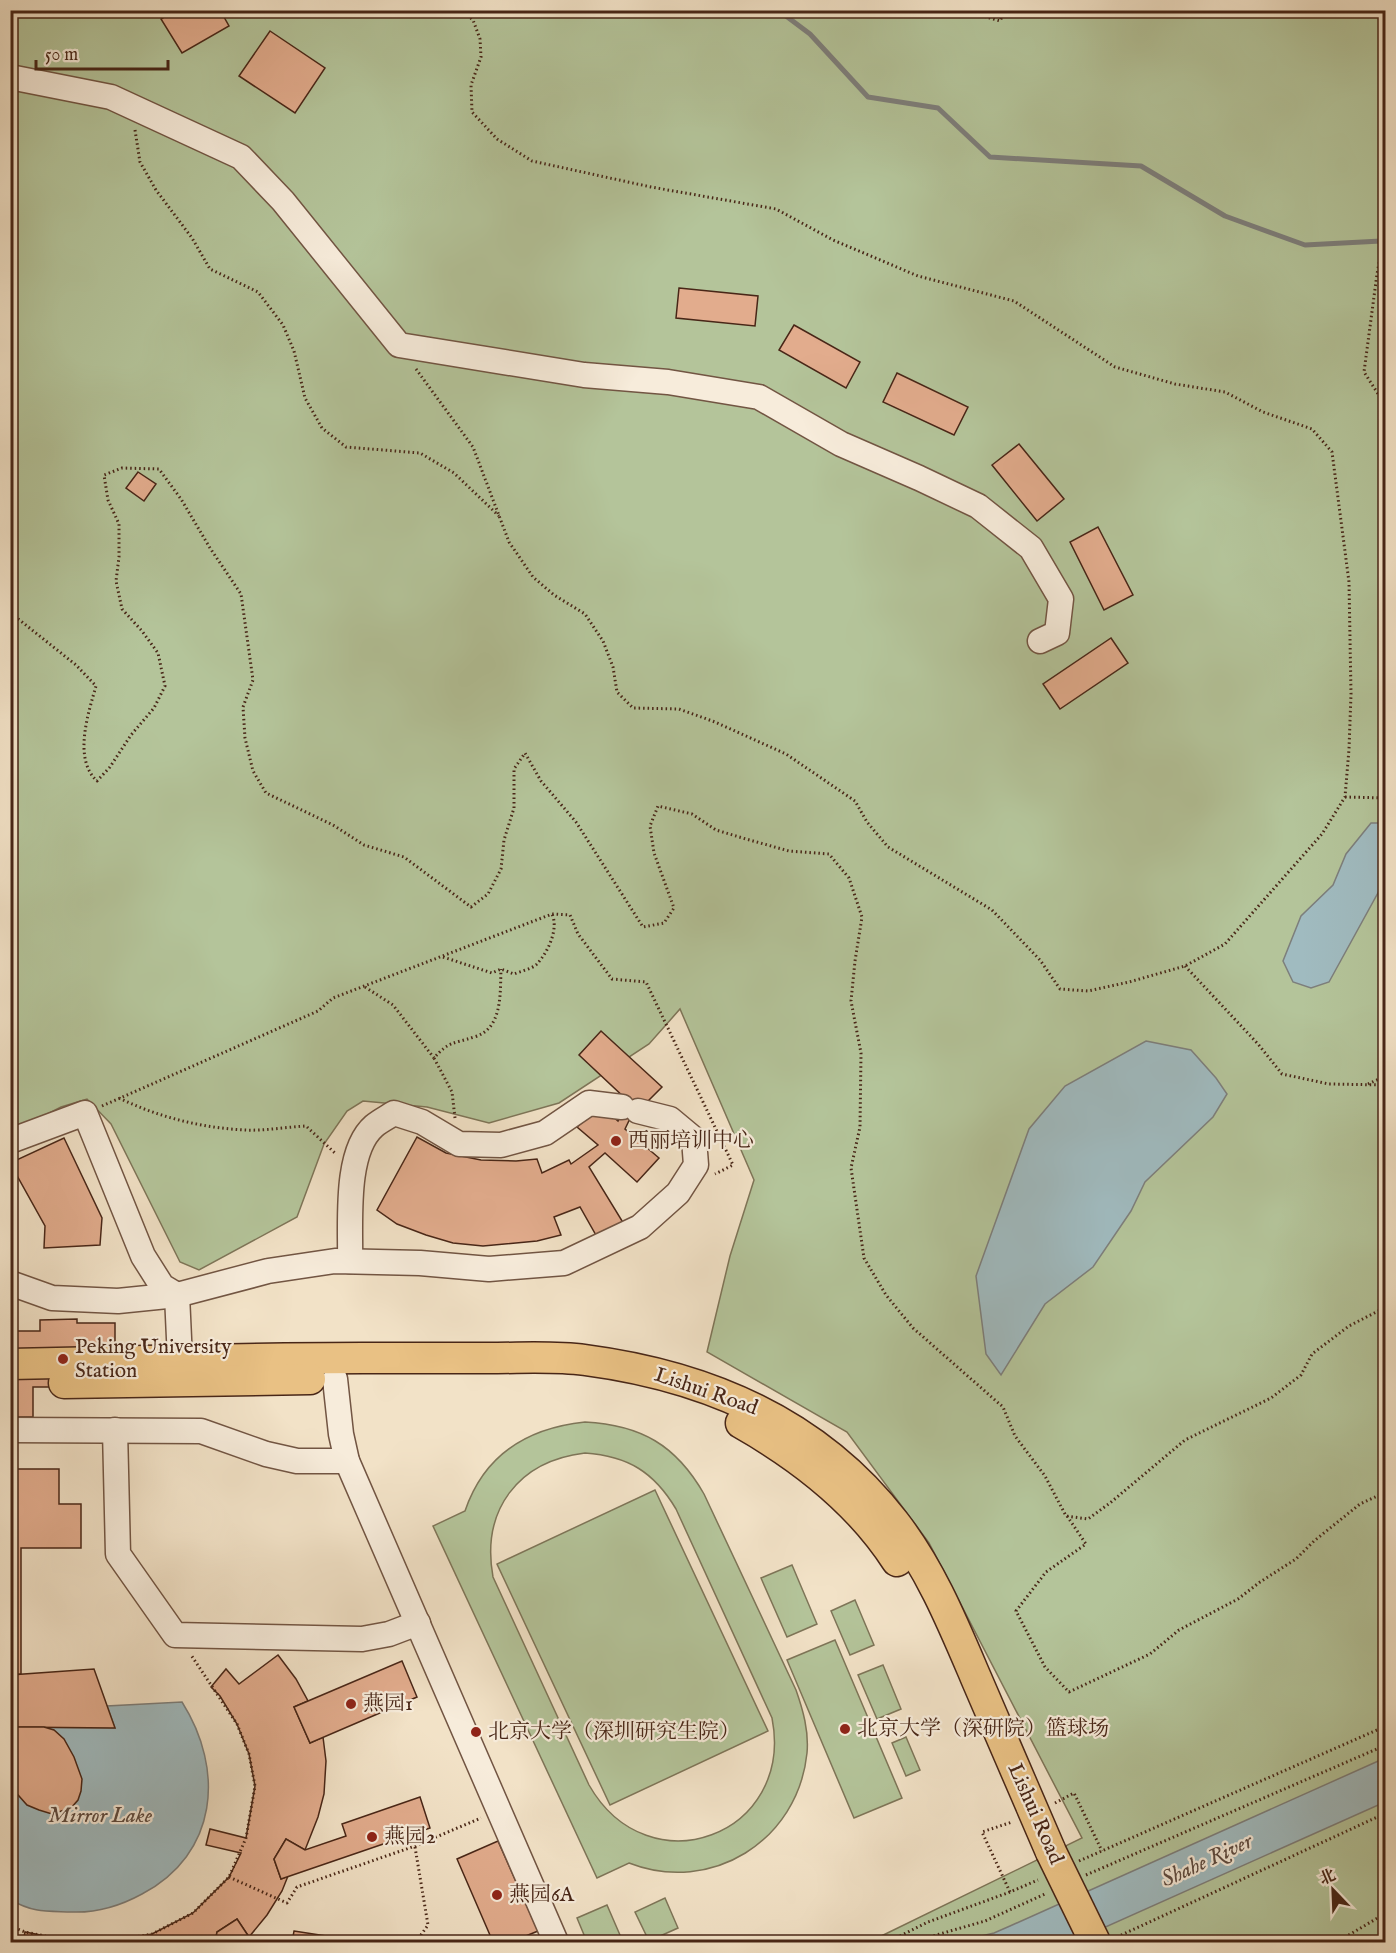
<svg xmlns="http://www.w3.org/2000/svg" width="1396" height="1953" font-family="'IM FELL English','Noto Serif SC',serif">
	<rect width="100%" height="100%" fill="#f2e2c7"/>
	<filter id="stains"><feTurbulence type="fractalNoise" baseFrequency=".00333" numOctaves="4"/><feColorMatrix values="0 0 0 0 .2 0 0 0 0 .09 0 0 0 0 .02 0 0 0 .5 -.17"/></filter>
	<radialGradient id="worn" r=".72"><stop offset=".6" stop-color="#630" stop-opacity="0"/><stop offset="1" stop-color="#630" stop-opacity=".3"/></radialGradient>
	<!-- green -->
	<g fill="#b4c49a" stroke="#7e7558" stroke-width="1.5" fill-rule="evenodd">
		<path d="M11,11H1385V1939L1378,1942H869L1082,1838L929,1543L847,1432L707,1352L730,1256L754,1180L680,1009L649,1044L559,1103L489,1123L427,1107L363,1101L347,1111L324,1144L297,1217L199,1270L180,1262L111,1124L87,1099L61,1107L11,1133Z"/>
		<path d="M585,1422C641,1425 676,1445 704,1494L796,1690C803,1710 809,1731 807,1753C798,1841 711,1895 629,1863L597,1878L433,1526L465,1511C484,1455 528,1428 585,1422ZM585,1453C628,1456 654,1472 676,1509L772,1718C795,1835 649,1890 589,1785L493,1577C481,1510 518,1461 585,1453Z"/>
		<path d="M655,1490L768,1731L610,1805L497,1564Z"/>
		<path d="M792,1565L817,1624L787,1637L761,1578Z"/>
		<path d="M855,1600L874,1645L850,1655L831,1611Z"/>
		<path d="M835,1640L902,1798L854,1818L787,1660Z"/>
		<path d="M883,1665L901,1709L877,1719L858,1675Z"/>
		<path d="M906,1737L920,1770L906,1776L892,1743Z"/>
		<path d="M665,1898L678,1928L649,1941L635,1912Z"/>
		<path d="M607,1905L623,1942H587L577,1918Z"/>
	</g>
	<!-- water -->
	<g fill="#a0bbc0" stroke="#7d7f7c" stroke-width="1.5">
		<path d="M1371,823H1385V880L1329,982L1311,988L1293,982L1283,961L1301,916L1333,885L1346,854Z"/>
		<path d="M1146,1041L1191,1050L1216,1078L1227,1094L1213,1117L1145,1182L1131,1211L1093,1267L1045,1304L1001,1375L986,1354L976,1276L1029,1129L1065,1086Z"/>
		<path d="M182,1702C225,1770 218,1854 142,1894C120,1906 97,1913 72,1912C46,1911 34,1913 11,1900L10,1727L115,1728L107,1706Z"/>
		<path d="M1385,1758V1802L1072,1942H956L994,1933L1010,1926Z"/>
	</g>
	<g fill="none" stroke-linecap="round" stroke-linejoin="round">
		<!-- stream -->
		<path stroke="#7d7f7c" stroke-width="5" d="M778,10L810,34L868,97L938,108L990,157L1141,166L1225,216L1305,245L1381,241L1386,244"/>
	</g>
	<!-- building -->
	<g fill="#e2ac8d" stroke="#482617" stroke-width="1.5">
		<path d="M176,10H220L229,26L182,53L161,19Z"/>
		<path d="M270,31L325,68L295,113L239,76Z"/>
		<path d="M679,288L758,296L755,326L676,318Z"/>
		<path d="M794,325L860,362L846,388L779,350Z"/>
		<path d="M897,373L968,407L954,435L883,402Z"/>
		<path d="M1019,444L1064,499L1037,521L992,465Z"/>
		<path d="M138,472L156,484L144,501L126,488Z"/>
		<path d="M1098,527L1133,595L1104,610L1070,542Z"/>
		<path d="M1111,638L1128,663L1060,709L1043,684Z"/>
		<path d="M601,1031L662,1087L640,1109L636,1106L625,1129L659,1158L637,1182L605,1153L589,1167L627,1229L601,1244L580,1207L554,1217L561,1235L537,1241L483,1246L453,1243L426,1235L397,1224L377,1210L417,1137L446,1153L481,1160L516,1161L537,1159L542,1173L569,1160L571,1164L598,1145L577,1127L601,1106L618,1121L628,1101L579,1055Z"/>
		<path d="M64,1138L102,1218L100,1245L44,1248L45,1226L10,1163Z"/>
		<path d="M77,1319V1323H115V1394L75,1387H33V1417H10V1331H40V1320Z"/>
		<path d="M10,1469H59V1504H81V1548H21V1674L10,1675Z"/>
		<path d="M278,1655L296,1679L308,1701L294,1707L310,1743L323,1737L326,1761L324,1794L318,1817L305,1850L286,1839L274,1859L281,1879L288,1876L282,1891L267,1915L249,1937L237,1919L217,1932L215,1942H23L25,1932L60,1939L107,1942L152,1934L193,1913L229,1877L241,1853L206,1845L210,1829L246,1838L255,1786L249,1754L237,1724L220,1696L211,1687L226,1669L239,1684Z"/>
		<path d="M402,1661L417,1697L310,1743L294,1707Z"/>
		<path d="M94,1669L115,1728L10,1727V1675Z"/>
		<path d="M10,1727H15L13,1754H10Z"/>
		<path d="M15,1727H44L54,1730L64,1739L74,1757L82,1779L81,1791L78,1800L71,1808L52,1814L39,1810L27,1805L11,1787L10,1754H13Z"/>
		<path d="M420,1797L430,1828L281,1879L274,1859L286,1839L305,1850L346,1836L342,1824Z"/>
		<path d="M498,1841L538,1931L511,1942H493L457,1859Z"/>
		<path d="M237,1919L249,1937L280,1942H215L217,1932Z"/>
		<path d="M294,1931L365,1942H292Z"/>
	</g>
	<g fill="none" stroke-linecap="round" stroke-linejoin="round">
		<!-- minor casing -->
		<g stroke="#725543" stroke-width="27">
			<g id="minor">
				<path d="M10,77L111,97L241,157L283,201L399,345L584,375L668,382L759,397L841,444L919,478L978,506L1031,548L1061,599L1057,633L1040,641"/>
				<path d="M10,1141L85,1113L143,1256L162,1286L177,1295L180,1360"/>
				<path d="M350,1261C351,1224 344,1152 374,1126C380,1121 388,1117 394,1113L422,1122L459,1144L501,1145L545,1133L589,1103L622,1107"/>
				<path d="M10,1283L52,1298L118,1301L177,1295L268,1271L335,1261L420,1263L489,1269L564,1263L640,1227L678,1193L696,1165L694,1139L670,1119L638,1111"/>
				<path d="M335,1379L341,1434L347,1461L556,1942"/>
				<path d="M10,1430L201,1431L266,1454L297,1461H347"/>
				<path d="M115,1430L118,1554L175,1635L362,1639L389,1634L418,1623"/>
			</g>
		</g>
		<!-- major casing -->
		<g stroke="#482617" stroke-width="33">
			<g id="major">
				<path d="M10,1364C128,1361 246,1358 363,1358C407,1358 450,1358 494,1358C524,1358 555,1356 585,1360C707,1376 817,1422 894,1522C930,1568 953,1624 976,1678C1001,1736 1026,1794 1051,1852"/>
				<path d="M64,1383L310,1379"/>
				<path d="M741,1423C801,1457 859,1502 897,1561"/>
			</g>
		</g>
		<!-- path -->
		<g stroke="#482617" stroke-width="3" stroke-dasharray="1.5 3" stroke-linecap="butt">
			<path d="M963,10L1000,21L1005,10"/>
			<path d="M135,130L140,162L156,190L192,238L210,269L258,292L283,325L294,351L305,398L322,428L346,447L420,453L454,473L499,516"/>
			<path d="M1386,227L1377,274L1364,372L1382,400L1386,411"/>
			<path d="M416,369L473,447L509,542L533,577L554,595L585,614L603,641L613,667L617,692L633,708L679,709L715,722L786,754L855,801L867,822L888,847L992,910L1040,960L1060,989L1088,991L1129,982L1185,966L1225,944L1322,834L1345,797L1349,749L1351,694L1349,582L1332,452L1312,429L1263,412L1225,392L1175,384L1115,367L1014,301L918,276L833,240L776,209L651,187L532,161L497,139L472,112L471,85L481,57L480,39L473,20L462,10"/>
			<path d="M10,615L17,618L76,665L96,686C88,714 73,759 97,781L110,767L131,735L154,708L165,686L158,653L142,631L122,609L116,581L119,557V524L108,500L104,475L122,468L159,469L181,499L210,548L241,594L253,680L243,707L245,738L253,771L266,793L333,825L364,845L404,857L471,907L488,894L501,869L504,840L514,808V769L525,753L541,781L576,822L643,927L664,923L674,908L654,853L650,826L658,806L692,814L716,830L746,839L789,851L829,854L849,878L862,917L855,961L851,1001L861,1053L860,1127L851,1168L864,1258L886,1295L913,1328L1003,1407L1015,1436L1045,1476L1066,1516L1088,1519L1110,1503L1185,1440L1271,1398L1301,1375L1312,1354L1349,1326L1386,1307"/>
			<path d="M1345,797L1386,798"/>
			<path d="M443,957L492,973L501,969L514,974C521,971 532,969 537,964C548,952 559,929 552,914"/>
			<path d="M1185,966L1258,1044L1282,1074L1329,1084L1386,1085"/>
			<path d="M365,987L393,1005L434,1058"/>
			<path d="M1368,1084L1386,1076"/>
			<path d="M119,1098C158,1117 202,1128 245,1130C265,1131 286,1127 306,1126L336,1154"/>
			<path d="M102,1106L318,1011L333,998L552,914L570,915L578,934L612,979L646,982L733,1165L715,1174"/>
			<path d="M455,1118L452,1092L434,1058C449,1041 453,1044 474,1037C503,1029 500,993 501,969"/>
			<path d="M1067,1516L1086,1544L1046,1572L1016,1611L1045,1667L1069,1692L1150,1654L1179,1630L1238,1599L1260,1582L1296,1559L1314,1541L1360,1504L1386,1492"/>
			<path d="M1055,1803L1074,1793L1102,1851"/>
			<path d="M415,1847L428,1925L416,1942"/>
			<path d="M1079,1861L1386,1726"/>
			<path d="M1086,1875L1386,1745"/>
			<path d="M229,1877L287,1903L297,1887L415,1846L481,1818"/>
			<path d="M1010,1892L982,1832L1012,1822"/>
			<path d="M10,1926L25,1932L60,1939L107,1942L152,1934L193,1913L229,1877L246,1838L255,1786L249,1754L237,1724L191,1655"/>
			<path d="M1117,1937L1386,1813"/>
			<path d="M888,1942L928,1922L1010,1892L1038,1880"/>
			<path d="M912,1942L985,1921L1045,1894"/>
			<path d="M1337,1942L1386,1913"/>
		</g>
		<!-- minor -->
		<use href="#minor" stroke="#f7ecdb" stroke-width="24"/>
		<!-- major -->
		<use href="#major" stroke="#e9c184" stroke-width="30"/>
		<!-- major-bridge casing -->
		<g stroke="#482617" stroke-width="33" stroke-linecap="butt">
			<path id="major-bridge" d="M1051,1852L1095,1942"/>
		</g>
		<!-- major-bridge -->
		<use href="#major-bridge" stroke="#e9c184" stroke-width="30"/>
	</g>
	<!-- markers -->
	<g fill="#8f2418" stroke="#f7ecdb" stroke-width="2">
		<circle cx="616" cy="1141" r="6"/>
		<circle cx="63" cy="1359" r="6"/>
		<circle cx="351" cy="1704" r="6"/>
		<circle cx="845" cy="1729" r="6"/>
		<circle cx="476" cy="1732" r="6"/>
		<circle cx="372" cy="1837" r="6"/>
		<circle cx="497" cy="1895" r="6"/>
	</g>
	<g text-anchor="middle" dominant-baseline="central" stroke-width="4.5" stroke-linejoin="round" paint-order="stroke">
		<!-- poi labels -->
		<g font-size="21" fill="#482617" stroke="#f7ecdb" text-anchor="start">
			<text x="628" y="1141">西丽培训中心</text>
			<text x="75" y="1347">Peking University<tspan x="75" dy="24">Station</tspan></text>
			<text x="363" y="1704">燕园1</text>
			<text x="857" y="1729">北京大学（深研院）篮球场</text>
			<text x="488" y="1732">北京大学（深圳研究生院）</text>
			<text x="384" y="1837">燕园2</text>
			<text x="509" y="1895">燕园6A</text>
		</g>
		<!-- street labels -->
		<g font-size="21" fill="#482617" stroke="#f7ecdb">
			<text transform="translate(706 1392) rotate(19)">Lishui Road</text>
			<text transform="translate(1035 1814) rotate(66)">Lishui Road</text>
		</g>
		<!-- water labels -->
		<g font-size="22" font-style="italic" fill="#5e4b41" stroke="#f7ecdb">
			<text x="100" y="1816">Mirror Lake</text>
			<text transform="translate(1207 1861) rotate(-25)">Shahe River</text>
		</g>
	</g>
	<!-- margin -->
	<rect width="1396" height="1953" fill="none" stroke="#f2e2c7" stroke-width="36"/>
	<rect x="12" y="12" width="1372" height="1929" fill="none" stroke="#482617" stroke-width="3"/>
	<rect x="18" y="18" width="1360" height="1917" fill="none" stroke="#482617" stroke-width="1.5"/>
	<!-- north arrow -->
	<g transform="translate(1333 1890) rotate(337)" stroke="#f7ecdb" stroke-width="4.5" paint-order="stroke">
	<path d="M0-4.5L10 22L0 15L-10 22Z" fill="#482617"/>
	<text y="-9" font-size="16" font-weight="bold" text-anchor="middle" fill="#482617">北</text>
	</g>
	<!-- scale -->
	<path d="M36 60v9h132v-9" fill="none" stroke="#482617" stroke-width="3"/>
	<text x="45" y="60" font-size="18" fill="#482617" stroke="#f7ecdb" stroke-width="4.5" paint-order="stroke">50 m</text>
	<rect width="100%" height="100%" filter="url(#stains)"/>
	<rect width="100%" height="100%" fill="url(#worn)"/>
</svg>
